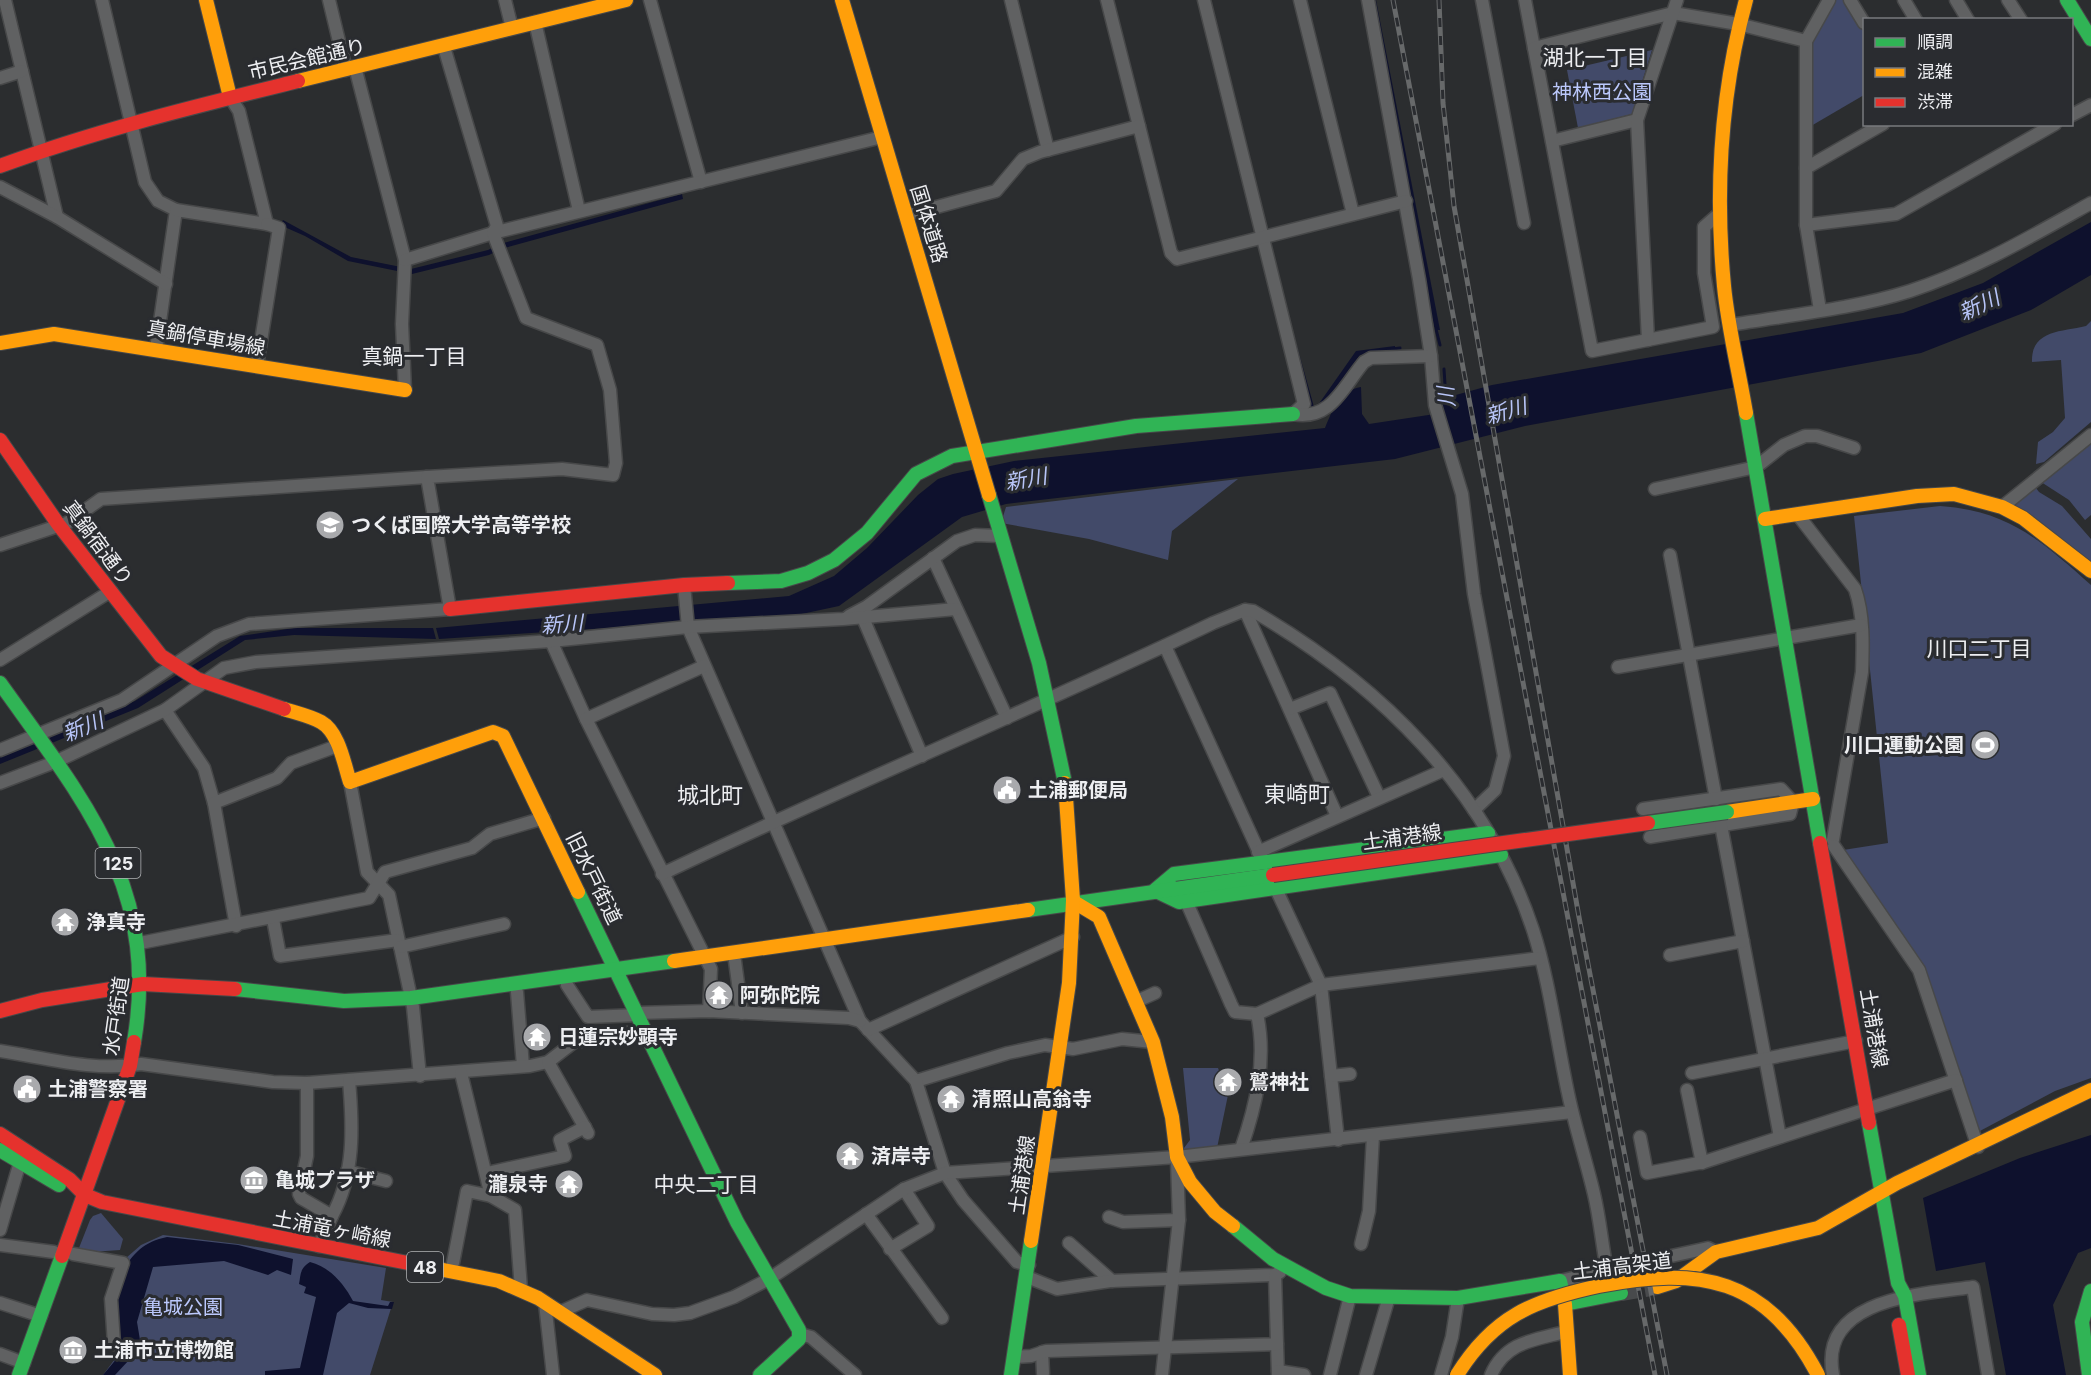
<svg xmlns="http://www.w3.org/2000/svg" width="2091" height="1375" font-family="Inter,'Noto Sans JP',sans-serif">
	<rect width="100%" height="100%" fill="#2b2d2f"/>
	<!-- green -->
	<g fill="#424a69">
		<path d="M1833,0H1845L1864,32V95L1811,126L1810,43Z"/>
		<path d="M1652,50L1632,114L1578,128L1567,70Z"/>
		<path d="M2091,321V422L2044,462L2036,464L2038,442L2053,432L2065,418L2061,360L2032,362C2031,330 2061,332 2086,326Z"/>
		<path d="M2091,438V515L2085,520L2069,500L2038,480Z"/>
		<path d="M1238,479L1172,531L1168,560L1089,539L1001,523L1006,507Z"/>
		<path d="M2033,484L2039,492L2062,506L2091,539V565L2006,506Z"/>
		<path d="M1940,506C2010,511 2041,541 2091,585V1078L2055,1091L1978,1132L1923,970L1843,850L1888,843L1854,516Z"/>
		<path d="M1183,1068H1218L1228,1095L1217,1148L1181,1152L1190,1140Z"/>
		<path d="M101,1213L123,1239L120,1250L77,1253L90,1220L93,1216Z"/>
		<path d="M163,1235L238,1244L386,1268L381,1300L393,1302L370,1375H103L123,1348L115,1340L126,1258L141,1245Z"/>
	</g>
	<!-- water -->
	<g fill="#0e112d">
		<path d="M1371,0H1376L1440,330H1435L1422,278Z"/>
		<path d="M682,194L683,199L501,249L489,255L412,274L348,261L305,236L280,225L283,220L351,257L411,269L488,250L500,244Z"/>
		<path d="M1348,217L1349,222L1268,242L1314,407L1318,405L1356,351L1395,346V351L1360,355L1325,404L1311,411L1264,240Z"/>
		<path d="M2091,222V275L2031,310L1921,353L1525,426L1395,459L1006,504L962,517L839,606L792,616L439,639L436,628L789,596L834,576L867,548L918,495L938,479L953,474L1014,461L1325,428C1332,411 1340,390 1361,387L1362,414L1369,424L1435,414L1445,398L1492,385L1903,313L1983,283Z"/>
		<path d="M294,628H433L436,639L294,635L245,640L138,708L0,764V756L135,701L240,636Z"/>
		<path d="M2091,1135V1248L2078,1253L2053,1305L2066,1375H2006L1985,1262L1936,1271L1923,1198L2020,1158Z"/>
		<path d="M167,1237L238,1245L293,1259L291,1275L277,1270L268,1275L224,1261L153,1267L137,1322L140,1340L131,1349L130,1359L115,1375H103L123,1351L127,1352L128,1349L117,1340C110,1298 119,1246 167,1237Z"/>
		<path d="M310,1262C330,1267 344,1284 353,1301L388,1306L390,1302H394L392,1309L368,1308L349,1303L337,1313L323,1375H265V1371L300,1368L316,1297L304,1293L306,1287L299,1284C301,1275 299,1269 310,1262Z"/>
	</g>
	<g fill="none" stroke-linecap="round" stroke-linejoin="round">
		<!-- stream -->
		<g stroke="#0e112d" stroke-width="3">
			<path d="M1436,329L1440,345"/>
			<path d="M1392,349L1400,348"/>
			<path d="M1444,369L1446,400"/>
		</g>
		<!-- secondary-tunnel -->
		<path stroke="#484a4c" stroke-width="16" stroke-dasharray="16 8" stroke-linecap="butt" d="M1621,1293L1657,1287"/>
		<!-- street casing -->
		<g stroke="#474849" stroke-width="15">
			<g id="street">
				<path d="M5,0L57,217"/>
				<path d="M102,0L145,182L158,201L176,210L156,349"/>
				<path d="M329,0L346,70"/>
				<path d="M505,0L512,28"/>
				<path d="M650,0L701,182"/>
				<path d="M1011,0L1048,150"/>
				<path d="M1107,0L1139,126"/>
				<path d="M1204,0L1304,404L1293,414"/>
				<path d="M1300,0L1353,214"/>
				<path d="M1368,0L1419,279L1431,356L1435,405L1462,494L1474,594L1504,756L1495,790L1474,810"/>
				<path d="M1482,0L1524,223"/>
				<path d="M1525,0L1534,48"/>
				<path d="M1850,0L1864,23"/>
				<path d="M1904,0L1916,20"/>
				<path d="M1956,0L1968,20"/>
				<path d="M2008,0L2021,20"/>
				<path d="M535,22L579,211"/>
				<path d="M355,67L405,260L402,324L405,390"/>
				<path d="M0,78L22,71"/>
				<path d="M2072,115L2091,105"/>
				<path d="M1552,141L1637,120"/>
				<path d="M1806,168L1883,124"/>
				<path d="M0,187L57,217L166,284"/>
				<path d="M176,210L267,224L239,111L230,97"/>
				<path d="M1720,213L1704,227V273L1713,327L1592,351L1534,48L1673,13L1738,24L1806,41"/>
				<path d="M907,215L996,191L1023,159L1040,152L1139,126L1171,253L1177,259L1406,201"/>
				<path d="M1806,225L1896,214L2055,124"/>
				<path d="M405,260L493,233L882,137"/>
				<path d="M1820,310L1806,225V41L1829,0"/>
				<path d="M1730,325C1790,315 1853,309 1910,291C1974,270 2032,236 2091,203"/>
				<path d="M1648,340L1637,120L1677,0"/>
				<path d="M257,366L279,228L267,224"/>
				<path d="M1293,414C1331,421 1343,387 1364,362L1371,358L1431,356"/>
				<path d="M1655,489L1756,467L1784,445L1805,436H1817L1854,448"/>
				<path d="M2002,507L2091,435"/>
				<path d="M1798,515L1855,589C1864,615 1863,645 1862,672L1833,840"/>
				<path d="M0,545L67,523L101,499L427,477"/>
				<path d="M1670,555L1716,799"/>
				<path d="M933,558L1007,718"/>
				<path d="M684,585L688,627L860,1021L916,1081L1008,1053L1045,1045L1073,1049L1122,1039L1153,1042"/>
				<path d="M1245,610L1337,816"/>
				<path d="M849,616L866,607L957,541L975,535L1000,536"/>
				<path d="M863,618L922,756"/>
				<path d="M551,641L586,719L711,969L709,1011"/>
				<path d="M1165,646L1263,861"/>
				<path d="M0,660L111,591"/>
				<path d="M1618,667L1861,625"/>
				<path d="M1290,709L1330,693L1379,797"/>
				<path d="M165,710L204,768L214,803"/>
				<path d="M586,719L704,666"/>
				<path d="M0,750L122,700L217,636L249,624L450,609L427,477L562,469L613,475L616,463L610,390L597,345L526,318L493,233L497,226L444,47"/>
				<path d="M350,782L367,872L389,895L413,1007L420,1076"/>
				<path d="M0,783L55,762L165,710L224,668L256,662L551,641L688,627L843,619L956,609"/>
				<path d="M1643,809L1781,789L1793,802L1790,814L1650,837"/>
				<path d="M1721,825L1780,1137"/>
				<path d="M1834,846L1919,970L1978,1147"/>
				<path d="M1258,852L1444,770"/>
				<path d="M662,874C844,787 1031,710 1213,623L1245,610L1253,611C1379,684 1486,788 1533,930C1549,979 1557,1042 1568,1093C1575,1127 1586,1160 1594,1194C1600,1219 1602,1245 1607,1270L1560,1281"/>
				<path d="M1276,889L1321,985L1338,1140"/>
				<path d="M1187,903L1231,1004L1235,1012L1257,1014L1321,985L1540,958"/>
				<path d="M273,919L280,956L398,940"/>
				<path d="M236,926L214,803L277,778L291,763L337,746"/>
				<path d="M140,943L369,898L385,872L472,848L490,834L544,818"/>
				<path d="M400,947L504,924"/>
				<path d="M1670,955L1743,941"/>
				<path d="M735,961L742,1013"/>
				<path d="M567,985L588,1017L639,1015"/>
				<path d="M517,992L523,1066"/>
				<path d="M1135,1002L1155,993"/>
				<path d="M637,1013L709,1011L849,1018L860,1021"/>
				<path d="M868,1030L1073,937"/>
				<path d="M0,1051C46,1058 94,1072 141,1064L273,1082L307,1083L530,1066L548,1062L574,1042L645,1030"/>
				<path d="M548,1062L588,1133"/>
				<path d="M461,1073L491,1196L515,1210L521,1289"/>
				<path d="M1692,1073L1856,1041"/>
				<path d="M1331,1076L1350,1074"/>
				<path d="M916,1081L945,1173L963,1200L1017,1262L1029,1265"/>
				<path d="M307,1083V1156L299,1194L301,1198L332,1216L319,1246"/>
				<path d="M1687,1090L1702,1163"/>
				<path d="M1640,1137L1647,1173L1704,1162L1956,1080"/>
				<path d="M1241,1149C1256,1106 1267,1060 1257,1014"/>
				<path d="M347,1171L386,1181"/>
				<path d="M487,1173L565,1156L560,1140L585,1127"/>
				<path d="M866,1214L942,1318"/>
				<path d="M332,1216C355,1174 353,1127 349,1080"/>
				<path d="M1109,1217L1123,1222L1179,1220"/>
				<path d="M0,1230L20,1162"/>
				<path d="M1069,1243L1112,1281"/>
				<path d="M1361,1244L1369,1211L1373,1135"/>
				<path d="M0,1245L54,1252"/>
				<path d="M890,1249L928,1226L904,1189"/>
				<path d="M73,1254L123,1263L111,1299L114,1344"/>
				<path d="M1653,1260L1708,1248L1716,1252"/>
				<path d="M453,1263L467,1191L491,1196"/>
				<path d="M1027,1277L1057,1289L1110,1281L1275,1275L1280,1272"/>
				<path d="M0,1303L41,1316"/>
				<path d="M545,1303L553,1375"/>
				<path d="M560,1312L587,1300L652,1314L674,1315L690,1313L734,1297L769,1279L904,1189L945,1173L1177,1157L1572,1112"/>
				<path d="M800,1334L811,1337L855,1375"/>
				<path d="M1277,1344L1278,1375"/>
				<path d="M1042,1352L1043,1373"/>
				<path d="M0,1354L24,1363"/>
				<path d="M1014,1357L1031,1356L1046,1351L1277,1344L1275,1275"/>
				<path d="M1278,1371L1304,1375"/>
				<path d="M1162,1375L1179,1220L1177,1161"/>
				<path d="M1330,1375L1350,1296"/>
				<path d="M1366,1375L1389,1297"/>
				<path d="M1441,1375L1452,1337L1458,1298"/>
				<path d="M1491,1375C1505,1342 1534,1340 1565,1332"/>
				<path d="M1833,1375C1818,1298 1922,1294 1973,1287L1988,1375"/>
			</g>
		</g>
		<!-- fast casing -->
		<g stroke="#474849" stroke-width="16">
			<g id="fast">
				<path d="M2067,0L2091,39"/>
				<path d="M1746,413L1820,843"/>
				<path d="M989,495L1039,663L1065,783"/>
				<path d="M728,583L781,581L808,573L834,560L867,533L916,474L952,456L1136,426L1293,414"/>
				<path d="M0,683C84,801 160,888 134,1042"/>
				<path d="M1155,890L1174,874L1488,833"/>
				<path d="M1156,891L1179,902L1501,855"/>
				<path d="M578,892L737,1222L799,1330V1339L760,1375"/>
				<path d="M1028,910L1273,875"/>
				<path d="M235,989L344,1001L411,998L674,961"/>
				<path d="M1869,1123L1898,1283L1905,1296L1919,1375"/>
				<path d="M0,1150L59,1185"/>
				<path d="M1233,1226L1273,1259L1326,1288L1350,1296L1458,1298L1560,1281L1565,1304L1621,1293"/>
				<path d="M19,1375L62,1256"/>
				<path d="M1011,1375L1031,1241"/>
				<path d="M2089,1375L2082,1322L2091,1291"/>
			</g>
		</g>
		<!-- slow casing -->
		<g stroke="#474849" stroke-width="16">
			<g id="slow">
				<path d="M206,0L230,97"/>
				<path d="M842,0L989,495"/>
				<path d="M298,81L626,0"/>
				<path d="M0,343L54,334L405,390"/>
				<path d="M1746,413C1739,371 1728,328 1724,286C1715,191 1721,92 1746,0"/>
				<path d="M1765,519L1917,496L1954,494L2002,507L2023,518L2091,571"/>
				<path d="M284,709C296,713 310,716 321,722C339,732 344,764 350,782L493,732L503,736L578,892"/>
				<path d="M1727,812L1813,799"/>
				<path d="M1074,902L1099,917L1153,1042L1172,1117L1177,1157L1190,1182L1215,1212L1233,1226"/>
				<path d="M674,961L1028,910"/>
				<path d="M1031,1241L1069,983L1073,900L1065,783"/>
				<path d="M413,1264L499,1281L538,1298L655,1375"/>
				<path d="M1657,1287L1676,1281L1716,1252L1818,1228L1897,1183L2091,1090"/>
				<path d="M1565,1304L1570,1375"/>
			</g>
		</g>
		<!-- jam casing -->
		<g stroke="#474849" stroke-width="16">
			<g id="jam">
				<path d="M0,166C97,130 197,106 298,81"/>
				<path d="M0,440L58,524L161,656L197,679L284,709"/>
				<path d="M450,609L684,585L728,583"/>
				<path d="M1820,843L1869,1123"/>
				<path d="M0,1011L42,1000L143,984L235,989"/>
				<path d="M0,1134L69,1179L85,1195"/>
				<path d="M85,1195L102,1202L413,1264"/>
				<path d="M62,1256L130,1066L134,1042"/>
				<path d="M1899,1325L1908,1375"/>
			</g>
		</g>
		<!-- street -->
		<use href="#street" stroke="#606162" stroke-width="12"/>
		<!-- fast -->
		<use href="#fast" stroke="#30b455" stroke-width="14"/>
		<!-- slow -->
		<use href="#slow" stroke="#ff9f0a" stroke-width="14"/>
		<!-- jam -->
		<use href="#jam" stroke="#e5322d" stroke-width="14"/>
		<!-- rail casing -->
		<g stroke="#67696a" stroke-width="5">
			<g id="rail">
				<path d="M1393,0L1655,1375"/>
				<path d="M1439,0L1443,103L1454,206L1579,917L1667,1375"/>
			</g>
		</g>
		<!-- rail -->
		<use href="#rail" stroke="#2a2c30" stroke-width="3" stroke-dasharray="9" stroke-linecap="butt"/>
		<!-- fast-bridge casing -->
		<g stroke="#474849" stroke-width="16" stroke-linecap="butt">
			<path id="fast-bridge" d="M1648,823L1727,812"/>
		</g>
		<!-- slow-bridge casing -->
		<g stroke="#474849" stroke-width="16" stroke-linecap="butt">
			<path id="slow-bridge" d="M1457,1375C1493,1317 1533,1300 1599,1286C1699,1266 1767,1277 1818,1375"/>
		</g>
		<!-- jam-bridge casing -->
		<g stroke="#474849" stroke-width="16" stroke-linecap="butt">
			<path id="jam-bridge" d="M1273,875L1648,823"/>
		</g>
		<!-- fast-bridge -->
		<use href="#fast-bridge" stroke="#30b455" stroke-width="14"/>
		<!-- slow-bridge -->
		<use href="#slow-bridge" stroke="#ff9f0a" stroke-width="14"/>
		<!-- jam-bridge -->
		<use href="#jam-bridge" stroke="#e5322d" stroke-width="14"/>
	</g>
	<!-- icons -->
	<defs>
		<g id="school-disc" transform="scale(1.5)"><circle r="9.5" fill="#a9aaad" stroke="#2a2c30"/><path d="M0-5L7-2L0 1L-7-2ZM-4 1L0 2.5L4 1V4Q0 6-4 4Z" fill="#fff"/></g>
		<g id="stadium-disc" transform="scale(1.5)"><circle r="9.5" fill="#a9aaad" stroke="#2a2c30"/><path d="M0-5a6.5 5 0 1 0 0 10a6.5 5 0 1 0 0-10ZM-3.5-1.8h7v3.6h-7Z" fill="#fff"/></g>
		<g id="civic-disc" transform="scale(1.5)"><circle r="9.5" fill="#a9aaad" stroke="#2a2c30"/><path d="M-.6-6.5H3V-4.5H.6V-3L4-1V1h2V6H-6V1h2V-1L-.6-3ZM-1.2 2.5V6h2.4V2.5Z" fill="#fff"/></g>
		<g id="temple-disc" transform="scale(1.5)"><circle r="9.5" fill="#a9aaad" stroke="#2a2c30"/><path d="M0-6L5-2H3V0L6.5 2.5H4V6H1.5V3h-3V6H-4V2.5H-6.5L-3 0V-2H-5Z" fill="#fff"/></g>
		<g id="museum-disc" transform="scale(1.5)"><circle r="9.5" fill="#a9aaad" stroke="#2a2c30"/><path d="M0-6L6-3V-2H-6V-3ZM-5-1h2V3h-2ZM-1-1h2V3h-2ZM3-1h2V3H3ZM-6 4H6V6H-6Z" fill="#fff"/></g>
	</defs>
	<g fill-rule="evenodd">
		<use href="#school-disc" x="330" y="525"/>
		<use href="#stadium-disc" x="1985" y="745"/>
		<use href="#civic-disc" x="1007" y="790"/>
		<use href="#temple-disc" x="65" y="922"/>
		<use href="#temple-disc" x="719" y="995"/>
		<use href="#temple-disc" x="537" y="1037"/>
		<use href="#temple-disc" x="1228" y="1082"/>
		<use href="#civic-disc" x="27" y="1089"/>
		<use href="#temple-disc" x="951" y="1099"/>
		<use href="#temple-disc" x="850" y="1156"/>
		<use href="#museum-disc" x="254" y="1180"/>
		<use href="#temple-disc" x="569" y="1184"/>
		<use href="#museum-disc" x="73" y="1350"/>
	</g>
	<g text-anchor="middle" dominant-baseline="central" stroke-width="6" stroke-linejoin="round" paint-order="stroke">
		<!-- shield labels -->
		<g fill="#2a2c30" stroke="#b2b4b7" stroke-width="1.5">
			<rect x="95.5" y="848" width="45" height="30" rx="4.5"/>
			<rect x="407" y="1252" width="36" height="30" rx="4.5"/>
		</g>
		<g font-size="18" font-weight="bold" fill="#edeef1">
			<text x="118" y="863">125</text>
			<text x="425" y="1267">48</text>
		</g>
		<!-- street labels -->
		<g font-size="20" fill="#edeef1" stroke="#2a2c30">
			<text transform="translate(307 59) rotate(-13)">市民会館通り</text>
			<text transform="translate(929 224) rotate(73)">国体道路</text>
			<text transform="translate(206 338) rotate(10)">真鍋停車場線</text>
			<text transform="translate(98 543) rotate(53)">真鍋宿通り</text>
			<text transform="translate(1402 837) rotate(-8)">土浦港線</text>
			<text transform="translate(594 878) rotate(64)">旧水戸街道</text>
			<text transform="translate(116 1016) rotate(-82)">水戸街道</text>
			<text transform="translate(1874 1028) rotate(80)">土浦港線</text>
			<text transform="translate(1022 1175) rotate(-82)">土浦港線</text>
			<text transform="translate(332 1229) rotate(11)">土浦竜ヶ崎線</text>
			<text transform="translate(1622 1266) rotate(-7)">土浦高架道</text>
		</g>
		<!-- park labels -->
		<g font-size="20" fill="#bbc8fc" stroke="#2a2c30">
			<text x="1602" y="92">神林西公園</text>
			<text x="183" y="1307">亀城公園</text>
		</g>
		<!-- poi labels -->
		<g font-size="20" font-weight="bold" fill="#edeef1" stroke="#2a2c30" text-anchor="start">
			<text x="351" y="525">つくば国際大学高等学校</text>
			<text x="1964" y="745" text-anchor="end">川口運動公園</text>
			<text x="1028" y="790">土浦郵便局</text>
			<text x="86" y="922">浄真寺</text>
			<text x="740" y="995">阿弥陀院</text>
			<text x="558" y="1037">日蓮宗妙顕寺</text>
			<text x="1249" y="1082">鷲神社</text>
			<text x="48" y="1089">土浦警察署</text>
			<text x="972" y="1099">清照山高翁寺</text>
			<text x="871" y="1156">済岸寺</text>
			<text x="275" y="1180">亀城プラザ</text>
			<text x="548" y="1184" text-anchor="end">瀧泉寺</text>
			<text x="94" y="1350">土浦市立博物館</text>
		</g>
		<!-- neighbourhood labels -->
		<g font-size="21" fill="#edeef1" stroke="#2a2c30">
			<text x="1595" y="57">湖北一丁目</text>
			<text x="414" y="356">真鍋一丁目</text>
			<text x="1979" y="648">川口二丁目</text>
			<text x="706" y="1184">中央二丁目</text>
		</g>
		<!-- water labels -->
		<g font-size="21" font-style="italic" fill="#b8c5f8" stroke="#2a2c30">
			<text transform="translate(1979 305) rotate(-25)">新川</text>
			<text transform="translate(1446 397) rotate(-95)">川</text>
			<text transform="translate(1506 411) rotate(-16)">新川</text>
			<text transform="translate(1026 479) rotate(-10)">新川</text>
			<text transform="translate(562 624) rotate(-4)">新川</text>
			<text transform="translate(83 727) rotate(-22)">新川</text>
		</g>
		<!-- quarter labels -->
		<g font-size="22" fill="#edeef1" stroke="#2a2c30">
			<text x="1297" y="794">東崎町</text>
			<text x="710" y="795">城北町</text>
		</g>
	</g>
	<!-- legend -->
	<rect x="1863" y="18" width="210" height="108" fill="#2a2c30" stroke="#787a7d" stroke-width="1.5"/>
	<rect x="1875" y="38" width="30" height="9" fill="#30b455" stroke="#787a7d" stroke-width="1.5"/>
	<text x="1917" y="48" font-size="18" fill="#edeef1">順調</text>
	<rect x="1875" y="68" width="30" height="9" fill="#ff9f0a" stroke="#787a7d" stroke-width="1.5"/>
	<text x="1917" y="78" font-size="18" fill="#edeef1">混雑</text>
	<rect x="1875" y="98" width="30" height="9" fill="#e5322d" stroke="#787a7d" stroke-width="1.5"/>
	<text x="1917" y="108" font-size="18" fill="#edeef1">渋滞</text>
</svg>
